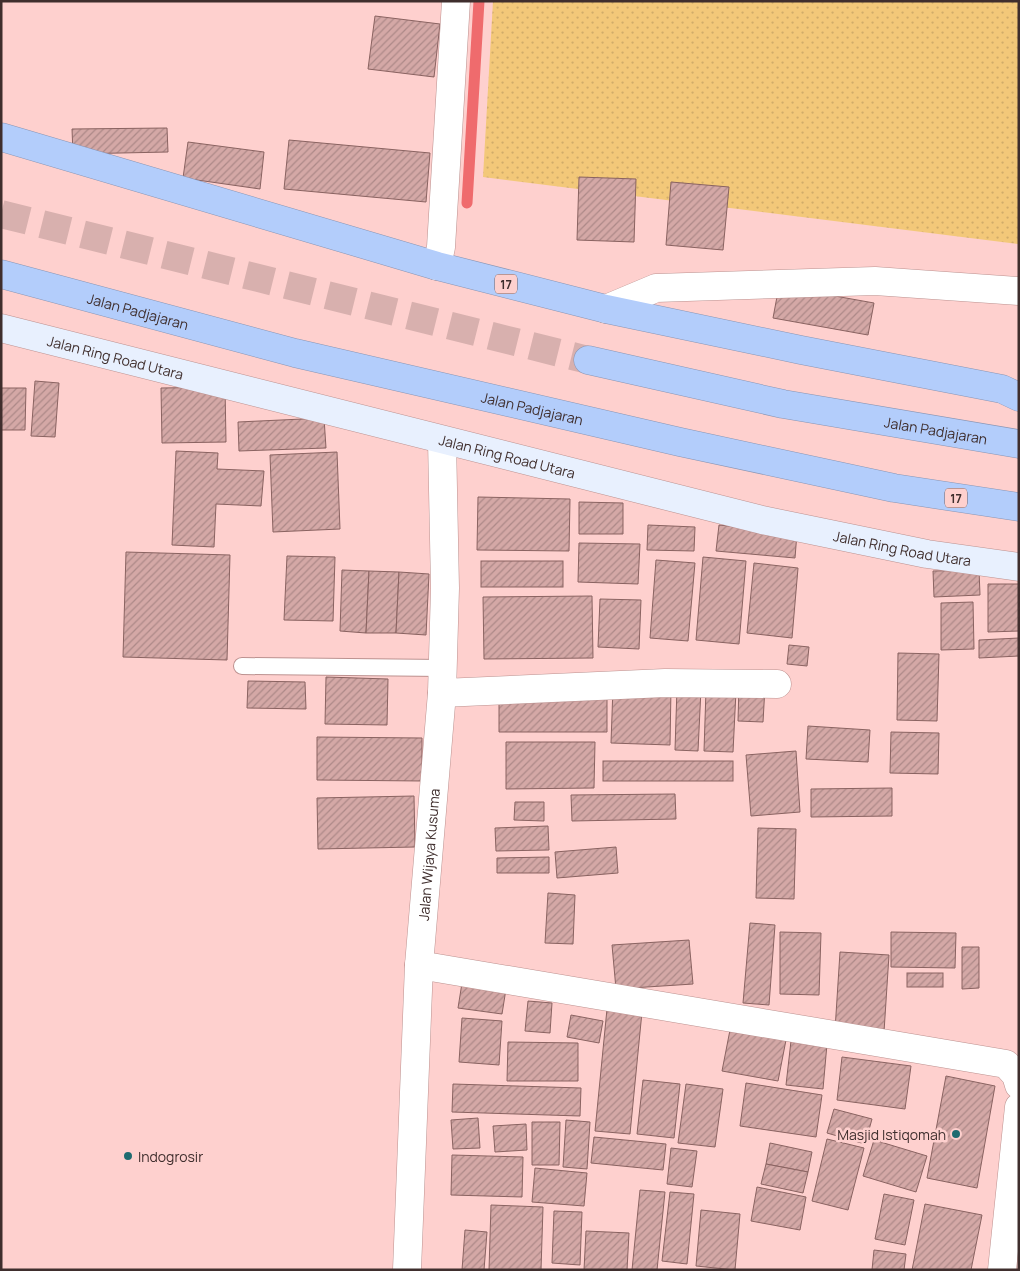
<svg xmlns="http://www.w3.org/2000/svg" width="1020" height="1271" font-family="Manrope,sans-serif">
	<defs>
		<pattern id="grass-dots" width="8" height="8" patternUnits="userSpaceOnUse" patternTransform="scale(1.25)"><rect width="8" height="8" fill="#f3c879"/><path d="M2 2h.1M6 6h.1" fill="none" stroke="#d1ac69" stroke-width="1.8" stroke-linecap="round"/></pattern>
		<pattern id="building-hatch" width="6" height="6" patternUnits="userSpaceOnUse" patternTransform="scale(1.25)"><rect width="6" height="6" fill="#d4a8a6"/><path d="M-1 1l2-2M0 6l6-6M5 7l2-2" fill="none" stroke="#ad8988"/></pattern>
	</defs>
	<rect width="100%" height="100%" fill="#fed0ce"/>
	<!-- grass -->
	<path fill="url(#grass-dots)" d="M493,1H1019V244L483,177Z"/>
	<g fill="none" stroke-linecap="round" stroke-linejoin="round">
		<!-- stream -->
		<path stroke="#ef6b6d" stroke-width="11" d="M467,203L479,1"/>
	</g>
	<!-- building -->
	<g fill="url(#building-hatch)" stroke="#8a6361">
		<path d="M375,16L440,24L434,77L368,69Z"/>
		<path d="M167,128L168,152L73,154L72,129Z"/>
		<path d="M289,140L430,153L426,202L284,189Z"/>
		<path d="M188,142L264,152L260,189L183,178Z"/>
		<path d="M579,177L636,179L634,242L577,240Z"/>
		<path d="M671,182L729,187L723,250L666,245Z"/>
		<path d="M779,286L874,303L868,335L773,318Z"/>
		<path d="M35,381L59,383L55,437L31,436Z"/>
		<path d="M225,387L226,442L162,443L161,388Z"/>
		<path d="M1,388H26L25,430H1Z"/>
		<path d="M324,418L326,448L239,451L238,422Z"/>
		<path d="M176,451L218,453L217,469L264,471L261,506L216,504L214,547L172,545Z"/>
		<path d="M337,452L340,529L273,532L270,455Z"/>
		<path d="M478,497L570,499L569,551L477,550Z"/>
		<path d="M579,502L623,503V534H579Z"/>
		<path d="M648,525L695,527L694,551L647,550Z"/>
		<path d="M719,525L797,533L795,558L716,551Z"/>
		<path d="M579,543L640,544L638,584L578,582Z"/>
		<path d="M126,552L230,555L227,660L123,657Z"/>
		<path d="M287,556L335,557L333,621L284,620Z"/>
		<path d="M703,557L746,561L739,644L696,640Z"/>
		<path d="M656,560L695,563L688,641L650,638Z"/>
		<rect x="481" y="561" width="82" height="26"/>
		<path d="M754,563L798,568L792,638L747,633Z"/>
		<path d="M342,570L369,571L366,633L340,631Z"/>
		<path d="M979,570L980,595L934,597L933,571Z"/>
		<path d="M369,571L399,572L396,633H366Z"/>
		<path d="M399,572L429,574L426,635L396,633Z"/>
		<path d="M988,584H1019V631L988,632Z"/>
		<path d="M592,596L593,658L484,659L483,597Z"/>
		<path d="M600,599L641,600L639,649L598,647Z"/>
		<path d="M973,602L974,649L941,650V603Z"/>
		<path d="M1019,638V656L979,658V640Z"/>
		<path d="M789,645L809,647L807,666L787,664Z"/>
		<path d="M898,653L939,654L937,721L897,720Z"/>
		<path d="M326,677L388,679L387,725L325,724Z"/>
		<path d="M248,681L305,682L306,709L247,708Z"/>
		<path d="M739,685L765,687L763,722L738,721Z"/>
		<path d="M613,687L671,688L670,745L611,743Z"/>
		<path d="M677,688L701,689L698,751L675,750Z"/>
		<path d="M706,690L736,691L733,752L704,751Z"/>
		<path d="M607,698V732H499V699Z"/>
		<path d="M808,726L870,730L868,762L806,759Z"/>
		<path d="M891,732L939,733L938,774L890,773Z"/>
		<path d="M317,737L422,738V781L317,780Z"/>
		<path d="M506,742H595L594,788L506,789Z"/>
		<path d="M796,751L800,812L751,816L746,755Z"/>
		<rect x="603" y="761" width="130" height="20"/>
		<path d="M892,788V816L811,817V789Z"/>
		<path d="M675,794L676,819L572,821L571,795Z"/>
		<path d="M414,796L415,847L318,849L317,798Z"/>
		<path d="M515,802H544V821L514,820Z"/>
		<path d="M548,826L549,850L496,851L495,828Z"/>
		<path d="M758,828L796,829L794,899L756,898Z"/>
		<path d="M616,847L618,873L557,878L555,852Z"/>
		<path d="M549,857V873H497V858Z"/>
		<path d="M548,893L575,895L573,944L545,943Z"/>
		<path d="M750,923L775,925L769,1005L743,1003Z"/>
		<path d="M780,932L821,933L819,995L780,994Z"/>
		<path d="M891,932L956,933L955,968L891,967Z"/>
		<path d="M689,940L693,984L616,989L612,945Z"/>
		<path d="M962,947H979V988L962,989Z"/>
		<path d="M840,952L889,955L884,1032L835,1030Z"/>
		<rect x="907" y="973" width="36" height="14"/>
		<path d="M462,983L506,989L502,1014L458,1008Z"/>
		<path d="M528,1001L552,1003L550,1033L525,1031Z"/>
		<path d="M607,1009L642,1012L630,1134L595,1131Z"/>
		<path d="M571,1015L603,1021L599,1043L567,1037Z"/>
		<path d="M462,1018L502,1021L499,1065L459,1062Z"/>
		<path d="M730,1030L786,1040L778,1081L722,1071Z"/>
		<path d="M791,1041L827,1044L823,1089L786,1085Z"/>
		<path d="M508,1042L578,1043V1081H507Z"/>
		<path d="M842,1057L911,1066L905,1109L837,1100Z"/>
		<path d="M946,1076L995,1086L977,1188L927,1178Z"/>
		<path d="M643,1080L680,1084L674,1138L637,1134Z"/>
		<path d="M746,1083L822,1095L816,1137L740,1126Z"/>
		<path d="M453,1084L581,1088L580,1116L452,1112Z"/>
		<path d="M686,1084L723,1089L715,1147L678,1143Z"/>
		<path d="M834,1109L872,1119L865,1144L827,1133Z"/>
		<path d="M478,1118L480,1148L453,1149L451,1120Z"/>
		<path d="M566,1120L590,1122L587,1169L563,1167Z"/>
		<path d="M532,1122H560L559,1165H532Z"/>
		<path d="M526,1124L527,1150L495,1152L493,1126Z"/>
		<path d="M594,1137L666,1144L663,1170L591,1163Z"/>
		<path d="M827,1139L864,1148L848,1210L812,1201Z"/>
		<path d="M874,1140L927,1156L916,1192L863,1176Z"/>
		<path d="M770,1143L812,1152L808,1172L766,1164Z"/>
		<path d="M671,1148L697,1151L692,1187L667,1184Z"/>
		<path d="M452,1155L523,1157L522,1197L451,1195Z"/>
		<path d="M766,1164L808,1172L803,1193L761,1184Z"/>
		<path d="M535,1168L587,1173L584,1206L532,1202Z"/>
		<path d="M757,1187L806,1197L800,1230L751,1221Z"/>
		<path d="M640,1190L665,1192L657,1270H632Z"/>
		<path d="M670,1192L694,1194L687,1264L662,1261Z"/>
		<path d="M884,1194L914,1200L905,1245L875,1239Z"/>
		<path d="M925,1204L982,1215L971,1270H912Z"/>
		<path d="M491,1205L543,1207L541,1270H489Z"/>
		<path d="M701,1210L740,1214L735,1270L696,1266Z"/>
		<path d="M554,1211L582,1212L580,1265L552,1263Z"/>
		<path d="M465,1230L487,1232L484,1270H462Z"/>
		<path d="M586,1231L629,1233L627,1270H584Z"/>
		<path d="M874,1250L906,1254L904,1270H872Z"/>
	</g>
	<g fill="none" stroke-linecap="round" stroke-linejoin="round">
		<!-- highway-tunnel -->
		<path stroke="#d8b0ae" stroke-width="28" stroke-dasharray="28 14" stroke-linecap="butt" d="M1,214L588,360"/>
		<!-- lane casing -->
		<g stroke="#bc918f" stroke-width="18">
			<path id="lane" d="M242,666L443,668"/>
		</g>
		<!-- street casing -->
		<g stroke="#bc918f" stroke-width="29">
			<g id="street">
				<path d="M437,266L441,247L456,1"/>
				<path d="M606,309L656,288L875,281L1019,291"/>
				<path d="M442,693L665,683L777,684"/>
				<path d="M419,965L1006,1064L1016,1075L1019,1085"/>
				<path id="s1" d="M407,1270L419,965L442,693L445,588L442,440"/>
				<path d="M1002,1270L1019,1107"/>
			</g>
		</g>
		<!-- secondary casing -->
		<g stroke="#bc918f" stroke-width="29">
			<g id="secondary">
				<path id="s2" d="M1,328L762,520L927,554L1019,567"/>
			</g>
		</g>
		<!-- highway casing -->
		<g stroke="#8a95b3" stroke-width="29">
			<g id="highway">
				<path d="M1,137L437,266L606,309L801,350L1002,389L1019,397"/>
				<path id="s3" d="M1,274L295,353L680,442L894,488L1019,507"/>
				<path id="s4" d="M588,360L783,404L1019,444"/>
			</g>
		</g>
		<!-- lane -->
		<use href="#lane" stroke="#fff" stroke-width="16"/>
		<!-- street -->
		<use href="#street" stroke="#fff" stroke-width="28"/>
		<!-- secondary -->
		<use href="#secondary" stroke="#e8f0fe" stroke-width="28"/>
		<!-- highway -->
		<use href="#highway" stroke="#b3cdfb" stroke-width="28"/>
	</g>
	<!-- markers -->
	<g fill="#1f6b70" stroke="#fed0ce" stroke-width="2">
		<circle cx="956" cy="1134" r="5"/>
		<circle cx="128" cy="1156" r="5"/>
	</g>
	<g text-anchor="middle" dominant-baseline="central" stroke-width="5" stroke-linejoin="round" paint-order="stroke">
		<!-- shield labels -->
		<g fill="#fed0ce" stroke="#785f5d" stroke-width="1">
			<rect x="495" y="274.5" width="22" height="19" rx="4"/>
			<rect x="945" y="488.5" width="22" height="19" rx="4"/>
		</g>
		<g font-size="12" font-weight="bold" fill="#3f2e2d">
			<text x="506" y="284">17</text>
			<text x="956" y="498">17</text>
		</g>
		<!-- street labels -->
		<g font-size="14" fill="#3f2e2d" stroke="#fed0ce">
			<text stroke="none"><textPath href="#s3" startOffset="142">Jalan Padjajaran</textPath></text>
			<text stroke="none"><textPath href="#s2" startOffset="118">Jalan Ring Road Utara</textPath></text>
			<text stroke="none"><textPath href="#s3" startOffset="548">Jalan Padjajaran</textPath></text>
			<text stroke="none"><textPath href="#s4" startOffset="355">Jalan Padjajaran</textPath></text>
			<text stroke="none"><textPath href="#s2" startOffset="522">Jalan Ring Road Utara</textPath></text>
			<text stroke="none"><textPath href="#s2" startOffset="928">Jalan Ring Road Utara</textPath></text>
			<text stroke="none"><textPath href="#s1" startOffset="416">Jalan Wijaya Kusuma</textPath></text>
		</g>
		<!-- poi labels -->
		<g font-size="14" fill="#3f2e2d" stroke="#fed0ce" text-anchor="end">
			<text x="946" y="1134">Masjid Istiqomah</text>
			<text x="138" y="1156" text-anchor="start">Indogrosir</text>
		</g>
	</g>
	<!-- border -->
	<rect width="1020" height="1271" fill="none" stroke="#3f2e2d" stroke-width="5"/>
</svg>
